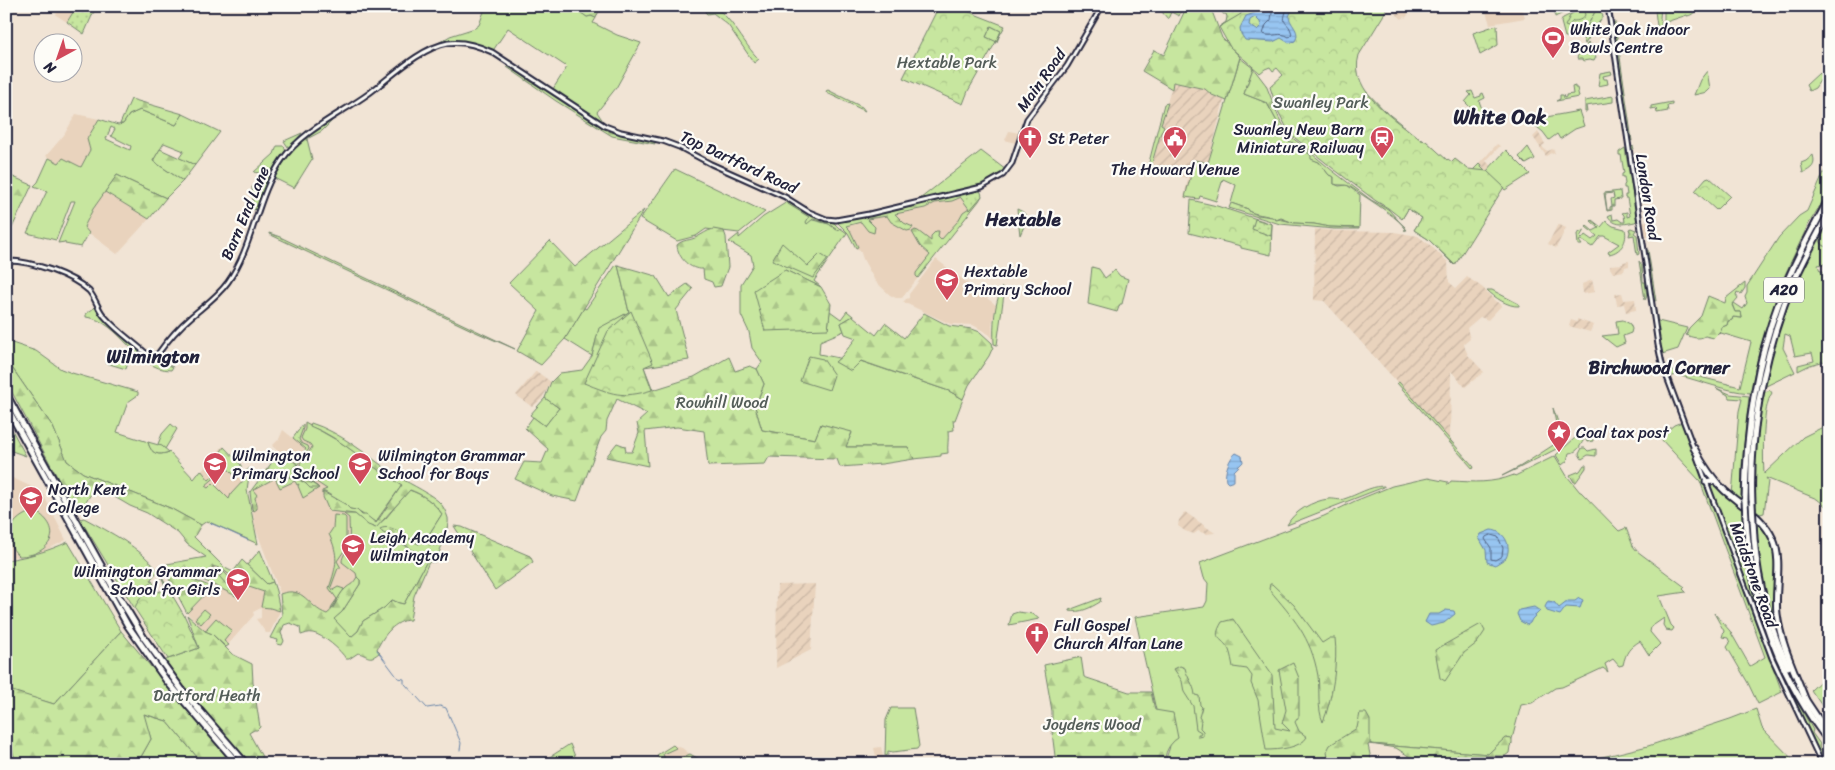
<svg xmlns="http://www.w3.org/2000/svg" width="1835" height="770" font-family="Sriracha,sans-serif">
	<defs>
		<pattern id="industrial-furrows" width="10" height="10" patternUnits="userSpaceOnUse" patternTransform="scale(1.25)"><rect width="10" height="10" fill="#e9d3bd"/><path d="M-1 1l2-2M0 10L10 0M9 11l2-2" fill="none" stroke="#c8b5a3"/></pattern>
		<pattern id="forest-firs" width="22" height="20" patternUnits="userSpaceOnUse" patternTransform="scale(1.25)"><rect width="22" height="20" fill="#c7e69f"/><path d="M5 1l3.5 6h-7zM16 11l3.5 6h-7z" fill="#abc58a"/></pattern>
		<pattern id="park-crowns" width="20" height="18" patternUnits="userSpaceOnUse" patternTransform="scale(1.25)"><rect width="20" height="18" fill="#c7e69f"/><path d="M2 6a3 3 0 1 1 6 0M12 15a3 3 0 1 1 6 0" fill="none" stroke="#abc58a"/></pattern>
		<pattern id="garden-dots" width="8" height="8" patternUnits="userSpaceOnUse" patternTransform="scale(1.25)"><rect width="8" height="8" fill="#c7e69f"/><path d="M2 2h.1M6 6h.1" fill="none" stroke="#abc58a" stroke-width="1.8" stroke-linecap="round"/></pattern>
		<pattern id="water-rules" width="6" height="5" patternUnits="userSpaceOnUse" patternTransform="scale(1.25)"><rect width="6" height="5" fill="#97c5f1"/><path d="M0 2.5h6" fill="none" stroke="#82a9d0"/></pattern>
	</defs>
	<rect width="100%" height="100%" fill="#f1e4d5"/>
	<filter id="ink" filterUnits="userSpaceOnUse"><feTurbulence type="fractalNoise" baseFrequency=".02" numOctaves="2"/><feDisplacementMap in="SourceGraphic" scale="10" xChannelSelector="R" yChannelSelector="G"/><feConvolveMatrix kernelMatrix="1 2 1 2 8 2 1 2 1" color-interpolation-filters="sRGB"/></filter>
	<g filter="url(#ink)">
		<!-- built -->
		<g fill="#e9d3bd">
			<path d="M59,6H77L67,22L56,15Z"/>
			<path d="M1484,6H1522L1525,18L1490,24Z"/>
			<path d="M76,114L99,119L88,139L90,150L81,167L63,158L59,164L46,156L64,135Z"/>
			<path d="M1009,131L1019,133L1015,143L1005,140Z"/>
			<path d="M975,191L979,201L902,298H896L890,295L875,281L863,259L860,250L856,248L848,233L837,222L866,217Z"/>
			<path d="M105,192L149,219L117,254L89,233L84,227L93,209Z"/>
			<path d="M1643,221L1652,222L1655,237H1646Z"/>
			<path d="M936,259L996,305L992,325L993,341L990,335L973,325L950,324L903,302L906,299L909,298V294Z"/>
			<path d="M305,422L320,426L436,501L389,623L283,609L280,593L255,527L250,492L279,459L276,457L279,452L272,446L279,439L283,430L293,438Z"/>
			<path d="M223,446L241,465L240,472L245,473L244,480L229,503L201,525L170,508Z"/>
			<path d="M6,475L34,488L45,496V498L66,540L44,551L6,559Z"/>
			<path d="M260,550L276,591L280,611L270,633H266L256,619L261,618V608L253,612L254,615L226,647L212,634L205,631L187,613L215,583L210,560L231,575L242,560L247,564Z"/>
			<path d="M1823,742L1829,750V764H1827L1819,746Z"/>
			<path d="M673,745L682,748L703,764H661L657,755Z"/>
			<path d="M881,747L885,764H878L874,748Z"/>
		</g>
		<!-- industrial -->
		<g fill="url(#industrial-furrows)">
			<path d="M1399,6H1401L1408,12V15L1405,18L1404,16L1402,19L1394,12Z"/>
			<path d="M1173,82L1205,89L1212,95L1224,100L1199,199L1184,198L1188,178L1151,170L1160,135L1163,130L1164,126L1161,124Z"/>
			<path d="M1538,132L1545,144L1542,146L1544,149L1548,151L1553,149L1555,153L1552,154L1551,153L1546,156L1533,137Z"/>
			<path d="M1497,144L1500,146L1486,161L1491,166L1486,171L1480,163Z"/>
			<path d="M1558,224L1566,228L1556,248L1548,244Z"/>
			<path d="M1315,229L1336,231L1394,232L1418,236L1430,245L1448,262L1449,282L1456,288L1467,277L1483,288L1495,301L1502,305L1488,320L1480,317L1467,328L1470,339L1464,344L1465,348L1468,355L1484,372L1465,387L1451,371L1450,440L1399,382L1398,383L1324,301L1314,300Z"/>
			<path d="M1629,261V266L1625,267L1624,271L1613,273L1610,268V265L1623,264V262Z"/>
			<path d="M1592,280L1595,292L1583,294L1582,284Z"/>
			<path d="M1622,293L1624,300L1635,299L1636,310L1626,312L1624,304L1617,305L1615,294Z"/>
			<path d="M1577,319L1593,325L1590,332L1569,326L1571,320L1577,322Z"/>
			<path d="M536,371L551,382L542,399L532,407L516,395Z"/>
			<path d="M1185,512L1215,533L1206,534L1198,531L1194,534L1185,531L1178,526L1179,520Z"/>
			<path d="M815,584L811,650L776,668L777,585Z"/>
		</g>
		<!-- grass -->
		<g fill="#c7e69f" stroke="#74846d" fill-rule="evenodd">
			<path d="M486,6H572L587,17L591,16L596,18L593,23L617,35L641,43L616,88L597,112L605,124L565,98L551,92L567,67L508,28L492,52C467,40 454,43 428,49L450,36L475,28L479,25Z"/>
			<path d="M707,6C727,6 744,46 759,59L754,63L728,25L713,13L707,14L705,12Z"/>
			<path d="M1157,6H1183L1179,16L1171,12L1168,19Z"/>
			<path d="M1588,6H1598L1599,11L1596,10L1582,36L1565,37L1561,22L1563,18Z"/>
			<path d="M1655,6H1661L1660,18L1664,35L1659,36C1657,25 1655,16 1655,6Z"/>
			<path d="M1664,6H1696C1696,12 1693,15 1687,16V15L1666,22L1664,21Z"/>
			<path d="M1615,22L1632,141L1629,138L1613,23Z"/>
			<path d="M991,26L1001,31L996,42L986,37Z"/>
			<path d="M1240,58L1253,68L1244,94L1267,103L1281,129V133L1290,142H1292L1311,155L1312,159L1319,162L1329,175L1334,177V184L1339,186L1347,185L1360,195L1359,228L1330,227L1314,224L1294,223L1281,218L1276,220C1271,215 1258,215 1250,212L1248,209L1231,203L1236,185L1223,179L1216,201L1200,196L1199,199L1185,197L1195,160L1208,163Z"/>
			<path d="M1611,71L1612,74L1603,76L1604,79H1607L1608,84L1598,86L1600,73Z"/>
			<path d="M1819,73L1823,80L1821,79L1815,88L1809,91L1806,85Z"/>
			<path d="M1361,86L1385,111L1421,140L1426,141L1447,161L1472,171L1480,163L1482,165L1481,167L1486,172L1506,150L1530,174L1505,190L1496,180L1454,265L1428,239L1414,230L1422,218L1408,209L1402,219Z"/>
			<path d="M1575,86V88H1577L1579,97L1556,101L1560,99V95H1563L1564,98L1566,97V95L1573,94L1572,87Z"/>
			<path d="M828,90L862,107L865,111L827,93L826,91Z"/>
			<path d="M1472,91L1475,98L1481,96V94L1483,93L1485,98L1479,101L1485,117L1482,119L1465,102L1471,95L1468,92Z"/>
			<path d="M1613,96V102L1586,106L1587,112H1585V101Z"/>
			<path d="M1672,102V105L1667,106L1668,111L1657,113L1656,108L1651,109V106Z"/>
			<path d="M1168,103L1161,124L1164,126L1160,135L1150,170H1147L1164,104Z"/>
			<path d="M140,110L176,125L183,114L220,132L195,165L179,158L184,151L164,143L153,161L183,181L166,198L117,175L93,209L84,227L89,233L81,247L65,244V242L58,243L75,201H71L56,240L27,233L47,191L34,186L38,182L49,158L59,163L63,158L81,167L90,150L87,139L99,119L118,125L123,124L129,115ZM111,127L115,129L111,136L131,146L130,150L106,139Z"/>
			<path d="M1579,111L1584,126L1575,129L1560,139L1557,134L1549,140L1543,132L1532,123L1541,118Z"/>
			<path d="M331,119L332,121L322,131L307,139L312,159L294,188L274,178C290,150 304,138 331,119Z"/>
			<path d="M302,133L291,147H288L284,141Z"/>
			<path d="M277,146H284L286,152L271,176L258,208L254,210L251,206L253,201L252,187L260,181L261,177L259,173L254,172L274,154Z"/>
			<path d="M1633,146L1634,149L1632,150L1642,220L1631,148Z"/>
			<path d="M1625,148L1637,220L1635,222C1624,224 1615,227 1608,216L1612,214L1613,220L1618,219L1622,222H1625L1624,215L1622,213L1627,212V217L1630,216L1627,198H1625V195H1627L1626,188H1624V185L1625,184L1624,177H1622V174L1624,173L1621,155H1619V152Z"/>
			<path d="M981,151L1006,170C994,189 938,197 916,202Z"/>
			<path d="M1813,155C1816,166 1812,168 1803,173L1801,163L1806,161Z"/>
			<path d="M1829,161V191L1808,225L1783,279L1759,352L1750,393C1725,391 1701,381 1677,375L1672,376L1669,372L1672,370L1740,387L1751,342L1721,333L1718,334L1722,327L1727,325L1728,321L1732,320L1733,317L1742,318L1741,312H1735L1732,304L1734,303L1743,309L1747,303L1745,297L1747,293V286L1779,237L1799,216L1807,211Z"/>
			<path d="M675,169L765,212L739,233L706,229L696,236L677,241L640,219Z"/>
			<path d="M1620,191L1621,199L1614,200V206H1612L1611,199L1614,198L1613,193L1605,194L1607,210H1610V207L1612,206V210L1607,211L1604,193Z"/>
			<path d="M787,202L810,217L809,219L829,224L837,230L840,228L847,233L814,281L821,287L785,270L828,329L830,311L841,319L847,311L853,316L841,323L844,331L820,341L819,354L839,358L836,362L860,361L949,391L963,399L955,420H953L954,430L948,431C949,440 947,446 948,453L941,454V456L914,459L908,447H845L852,433L821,424L815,439L762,430L755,407L764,384L757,369L762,362L752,348L749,332L741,315V284L753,265L751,255L729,242L739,234V238L763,217Z"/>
			<path d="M1829,218V222L1820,239L1823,245L1829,248V263L1818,265L1820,271H1823L1824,273L1829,274V360L1810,365L1798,371V365L1814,361L1812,353L1795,356L1790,336L1785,334L1783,348L1795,372L1766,386C1767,376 1770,366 1772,356C1784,307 1804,262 1829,218Z"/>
			<path d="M1592,220L1601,227L1606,221L1613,226L1625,229C1628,241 1621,252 1609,254L1608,252L1619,244L1604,236H1601L1592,247L1581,240L1579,241L1582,245H1578L1577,234L1584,230L1580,237L1582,239L1585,235L1592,240L1597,236L1586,227L1587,226L1593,231L1599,228L1591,221Z"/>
			<path d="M269,233L280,237L515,349L478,333L269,234Z"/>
			<path d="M1645,250H1648L1656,301L1653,300Z"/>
			<path d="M616,265H618L629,312L599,329L592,356L565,339L584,308L586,309Z"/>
			<path d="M1002,287L1004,294L997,345L994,344C993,324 994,306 1002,287Z"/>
			<path d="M1487,290H1492L1519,304V306C1508,307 1494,297 1487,290Z"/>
			<path d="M98,305L102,314L148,356L157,355L165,363L173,367L171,370C135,370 121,321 86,317V314Z"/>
			<path d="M1655,306L1658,321L1687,328L1678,349L1662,354L1654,307Z"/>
			<path d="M1623,320L1630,324L1632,329L1631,333L1623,336L1625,343L1616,347L1602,336L1618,334L1616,321Z"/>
			<path d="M6,341L36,351L61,369L72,373L138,392V395L128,402L117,432L148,442C151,454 158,456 169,452L194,479L201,470L209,480L217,472L219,474L205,486L208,488L213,483L229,499L231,494L244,480L245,472L250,468L247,490L258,544L207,521L201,525L170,508L83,473L67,461L53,427L6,359Z"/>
			<path d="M1716,388L1730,394L1749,396L1742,465L1741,502L1732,495L1739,411L1742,399L1729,398L1728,395Z"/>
			<path d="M1770,390L1772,393C1762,406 1763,457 1764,474L1803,437L1829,424V509L1817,499L1766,478L1768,481L1764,513L1760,514L1756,513C1754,478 1754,424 1765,392Z"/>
			<path d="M545,398L559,408L545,426L530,415Z"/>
			<path d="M1553,408L1564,439V445L1519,468L1502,476L1521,466L1558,442L1559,439Z"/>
			<path d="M305,422L340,442L402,485L379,517L377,522C367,520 361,510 350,509L345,504L325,492H323L322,494V491L327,489L301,472C296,460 308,456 312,447L310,444L303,441L301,438L305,429Z"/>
			<path d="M1682,422L1782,692L1758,704L1748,683L1727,647L1730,643L1728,638L1722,637L1724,631L1714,613L1730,631L1750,666L1765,657L1700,481L1660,438L1661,436L1674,425Z"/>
			<path d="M171,424L177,429L165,449L158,444L162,434Z"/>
			<path d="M303,424V428L299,439L301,443L308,446L309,449C301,459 289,469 306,477L304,479L295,470L297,464L295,463L306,449L293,438Z"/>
			<path d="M224,447L241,465V474L236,477L227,468L228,462L220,453Z"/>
			<path d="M1555,456L1567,476L1580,492H1581L1619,531L1626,528L1633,546L1637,551L1685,587L1683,589L1686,592L1659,596L1671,625L1674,628L1672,631L1666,630L1663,625L1664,618L1651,627L1650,632L1660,644L1649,655L1640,641C1629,648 1626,652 1623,665L1619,666L1613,659L1605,664L1608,672L1603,668L1562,687L1555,688L1532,703L1521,705L1512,739L1505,738L1488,754L1370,744L1369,737L1318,763L1166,764C1165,756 1170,751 1170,744C1171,735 1160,718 1156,710L1135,617L1204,607L1207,601L1208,583L1204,578L1200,563L1324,516L1355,501L1392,486L1428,478L1448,482V485L1451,481C1475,482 1491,484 1514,475L1515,476Z"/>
			<path d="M279,476C291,477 302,479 311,488L318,487L305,479L307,478L319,488L303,498L298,486L299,484L297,485L295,481L280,488L275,478Z"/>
			<path d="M1712,483H1715L1741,506L1751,580L1762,619L1786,682L1813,730L1812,733L1820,744L1819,746L1827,764H1824L1773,657L1710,487Z"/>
			<path d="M1384,486V487L1287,525C1294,511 1313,501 1328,499C1334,498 1339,501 1344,499C1357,495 1370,486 1384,486Z"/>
			<path d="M409,490C422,494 435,503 442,514L426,539L419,544L396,530H380L411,549L427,561L404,604L399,603L392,600L384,608L363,621L358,631L351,637L333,619L342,612L360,584V580L357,577L356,573L342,562C342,555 348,551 349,543C350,535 349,526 349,518L344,514H355L374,528L386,518Z"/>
			<path d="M35,511C66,529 50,556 19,556C0,539 11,516 35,511Z"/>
			<path d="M334,515L344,516L346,518V548L337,561L341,568H338L331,587L333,590L338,587L344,589L331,610L332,606L337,599L329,588C337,565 339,556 329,534L333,528Z"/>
			<path d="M84,518C111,533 139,546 158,571L151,579L152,581C149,585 136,605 135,609L80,519Z"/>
			<path d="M1756,519C1785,553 1770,562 1775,600C1777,616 1781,633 1784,649C1764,615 1757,559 1756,519Z"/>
			<path d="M68,542L121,631L54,704L6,690V560C28,557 48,551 68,542Z"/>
			<path d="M260,550L273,582L267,584L247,565Z"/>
			<path d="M224,572L242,591L237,595L219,577Z"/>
			<path d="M1101,598L1100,602C1090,608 1081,613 1069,611V610Z"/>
			<path d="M204,609L210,614L201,624L195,619Z"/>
			<path d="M1018,612L1033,614L1039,619L1009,625L1012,614Z"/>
			<path d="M216,618L232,631L224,641L229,645L226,647L212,634L205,631L208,629L207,628Z"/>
			<path d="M1829,673V716L1811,690Z"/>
			<path d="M891,708H913L919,746L917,749L893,752L888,751V755L885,756L886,720Z"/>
			<path d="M1756,709L1762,728L1797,764H1581L1598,758L1648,746L1730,719Z"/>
			<path d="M143,714L167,721L203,764H137L151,739Z"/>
			<path d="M6,725L16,764H6Z"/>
			<path d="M690,754L699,759L691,764L695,759L690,763L686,761L689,764L681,760V758Z"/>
		</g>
		<!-- forest -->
		<g fill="url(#forest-firs)" stroke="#74846d">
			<path d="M1187,6H1210L1222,38L1240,57L1227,101L1212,95L1205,89L1173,82L1172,89L1142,71L1154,50L1164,55Z"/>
			<path d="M1554,6H1577L1555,17Z"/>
			<path d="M1579,10L1584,11L1585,15C1582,20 1578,21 1573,21L1568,27L1565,26L1571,14Z"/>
			<path d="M1596,10L1600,11L1603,16L1585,44L1582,36Z"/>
			<path d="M1588,43L1596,53L1593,54L1596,57L1594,61L1589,60L1583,61L1582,59H1578L1577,57Z"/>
			<path d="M509,64L606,128L615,133L654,141L655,144L612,136L556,101L507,67Z"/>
			<path d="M1253,68L1266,85L1279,118L1289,135L1334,172L1371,200L1388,209L1407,230H1404H1406L1405,227C1389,211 1368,199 1349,186C1345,184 1339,186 1334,184V177L1329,175L1319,162L1311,159V155L1292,142H1290L1281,133V129L1267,103L1244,94Z"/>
			<path d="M131,99L183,114L176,125L140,110L129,115L123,124H120Z"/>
			<path d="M160,149L195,165L183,181L153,161Z"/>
			<path d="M117,175L166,198L149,219L105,192Z"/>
			<path d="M11,176L32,185L12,228L6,226V184Z"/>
			<path d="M975,191L982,196L979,201L918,278L916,276V273L930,255L920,246L912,232L915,230L918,231L931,241V236L936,231H939L938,237L941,240L958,221L963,212L969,208L971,193L952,201L935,203L925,208L895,214L904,223L913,227L911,230L907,231L891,222L887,216L867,219L875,227L874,233L868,231L861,222L846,226L850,230L858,247L856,248L848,233L837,222L866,217Z"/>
			<path d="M788,201L822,220L834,223L840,229L837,230L829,224L813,219L807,224L806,222L809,217L788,204Z"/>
			<path d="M1231,203L1248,209L1250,212L1258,215L1272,217L1276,220L1281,219L1294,223L1314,224L1330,227L1359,228V229H1334L1280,224L1229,208Z"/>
			<path d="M1017,209L1023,212L1028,218L1020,235Z"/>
			<path d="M644,210L565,339L541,365L517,351L539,311L509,283L550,241L575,267Z"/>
			<path d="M1829,222V248L1823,245L1820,241Z"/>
			<path d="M1631,228L1636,230L1634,233L1637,235L1639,254L1637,255L1634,235L1629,236L1630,232L1629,229Z"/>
			<path d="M713,229L724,231L726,237L728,267L721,286L714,287L712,282L704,279L703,269C690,270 678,258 677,245C683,239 690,241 697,237C703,234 706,231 713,229Z"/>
			<path d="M782,243L808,266L820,254L828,259L813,278L772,260Z"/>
			<path d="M1639,261L1642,265L1643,282H1645L1647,296L1645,300Z"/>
			<path d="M618,265L656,276L669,297L687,284L693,289L676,310L689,360L644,367L653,390L694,377L729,357L735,371L750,366L757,369L764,384L755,407L762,430L815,439L821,424L852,432L846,447H908L914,459L882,464L840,467L837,459L769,457L765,464L708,466L704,431L677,427L645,431L648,466L606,457L617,443L625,446L626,452H632L639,433L637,423L647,414L617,399L607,421L606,431L601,437L577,501L552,496L515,479L524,462L542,463L548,449L525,428L533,417L545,426L559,408L545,398L551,382L560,373L582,370L592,356L599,328L629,312Z"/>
			<path d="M785,270L821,287L831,304L828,329L765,331L754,290Z"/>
			<path d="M1745,283V288L1741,294L1737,292L1736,295L1738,298L1732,305L1735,312H1741L1742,318L1733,317L1732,320L1728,321L1727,325L1722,327L1721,331L1714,338L1705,336C1699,340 1691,337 1686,335L1689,328L1701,316L1708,296L1725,303L1726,298Z"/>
			<path d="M924,313L949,326L972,329L980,332L992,343L993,347L989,356L969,385L963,399L949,391L861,361L851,371L835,362L842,356L856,338L845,334L841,323L853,316L876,335L885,323L904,338Z"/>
			<path d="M809,356L823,359L834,375L829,390L800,381Z"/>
			<path d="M6,359L53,427L67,461L83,473L170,508L201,525L194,537L225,568L233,572L242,560L267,584L273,582L276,591L280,611L270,608L261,607L264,592L243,585L222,569L212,566L218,575L238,597C215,586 192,573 167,567V564L206,557L187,544L178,533L147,513L130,506L96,486L81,510L70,501L6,381Z"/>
			<path d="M1399,382L1474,467L1473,469L1397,383Z"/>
			<path d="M6,419L26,456L6,449Z"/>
			<path d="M311,423C340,432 367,455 392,473C407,483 425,490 438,501C443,505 446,512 448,518C450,526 439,554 435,562H429L414,596L410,620C395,620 383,636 377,649L380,652C369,662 368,655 358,653L349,659H346C341,650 323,635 313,633C308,632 305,634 301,635L300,627L290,623L284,625L281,633L284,641L282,645L277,644L278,640L270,638L282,615L280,594C305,585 307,607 327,614C336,608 337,596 345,589C351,583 351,587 357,577L360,580V584L342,612L334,619L351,637L358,631L363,621L384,608L392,600L399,603L404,604L427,561L422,556L389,535L383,533L380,529C393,522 407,540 419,544L426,539L442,514C435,503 422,494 410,490L376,528L368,525L355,514L329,511L323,497V492L345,504L350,509L357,510L362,515H366L376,523L402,485C370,468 344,439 310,426Z"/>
			<path d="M1587,430H1589V435L1592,434L1593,441L1587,442L1585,438C1581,443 1579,453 1569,453L1567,461L1562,465L1556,455L1575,438Z"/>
			<path d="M1582,448H1585L1588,451L1596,449V456L1588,455L1582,459L1579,454Z"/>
			<path d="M283,454L297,464L295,470L301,476L319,488H310L304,482L290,476H279L253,490L257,495L255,498L257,504V509L254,511L252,509L250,492L276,457L279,459Z"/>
			<path d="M1584,465H1586V468L1576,482H1574L1570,475L1580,471Z"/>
			<path d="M454,526L462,527L530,556L533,562L495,590Z"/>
			<path d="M168,570L212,587L187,613L168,577Z"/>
			<path d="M1270,584H1272L1294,605L1322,643L1330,638H1335C1338,661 1332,701 1323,722C1317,708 1320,692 1318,676C1311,636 1293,618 1269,589Z"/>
			<path d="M187,615L205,631L212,634L232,654L252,664L253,682L260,727L257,730H254L249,733L266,764H203L167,721L144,714L151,739L137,764H16L6,725V689L54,704L121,631L152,668L168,659L199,648Z"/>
			<path d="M1233,619L1272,675L1275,728L1290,731L1282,723L1286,710L1279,670L1293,663L1299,678V716L1295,722L1299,731L1307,737C1301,748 1278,750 1266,750L1258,700L1251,683L1252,676L1247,669L1233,667C1232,662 1231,655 1229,650C1222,636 1211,641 1222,622Z"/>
			<path d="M1481,624L1485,631L1477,643L1464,653L1445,681L1440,678L1435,650Z"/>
			<path d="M1081,657L1084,677L1129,692H1151L1155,710L1173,713L1178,738C1169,744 1164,753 1165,764H1056L1052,732V711L1044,665Z"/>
			<path d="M1180,666L1185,668C1187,678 1194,684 1195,695L1199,696L1200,705L1202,707L1199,717L1201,720L1200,728L1203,731V736L1198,737V734H1200L1201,732L1196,729L1193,706L1184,692L1182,681L1174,669Z"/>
			<path d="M1360,713H1366L1370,720V744L1488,754L1505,738L1512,739V744L1510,746L1509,753L1505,756L1457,755L1459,764H1421L1396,748L1370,744L1368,745L1372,764H1318L1328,759L1327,751L1330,745L1357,728Z"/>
			<path d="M673,745L676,748L663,754L667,764H661L657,755Z"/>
		</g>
		<!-- park -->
		<g fill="url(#park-crowns)" stroke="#74846d" fill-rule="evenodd">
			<path d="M571,6H601L596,18L591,16L587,17Z"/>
			<path d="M939,6H954L1005,26L968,91L963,104L903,78ZM991,26L1001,31L997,42L986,37Z"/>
			<path d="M1253,6L1387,7L1383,16L1359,55C1348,92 1396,120 1421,140L1426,141L1447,160L1448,159L1452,162L1455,159L1468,169L1487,171L1504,187L1455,265L1428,239L1414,230L1422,218L1408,209L1402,219L1388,208L1376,201L1335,170L1290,134L1277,109L1270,87L1283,75L1277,68L1273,71L1270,67L1265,69L1260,73L1230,47L1219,27Z"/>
			<path d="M1497,25L1498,45L1480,55L1473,33Z"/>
			<path d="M1707,71L1710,89L1707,92L1694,95L1700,80Z"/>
			<path d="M1528,147L1535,159L1526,164L1519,157Z"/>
			<path d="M1709,177L1730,196L1716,210L1695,191L1706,178Z"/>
			<path d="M1191,200L1217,206L1272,224L1271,255L1241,248V246L1189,233Z"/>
			<path d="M1092,267L1099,269L1105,278L1115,270L1120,276L1128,279L1122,304H1120L1117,312L1088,304Z"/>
			<path d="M631,311L653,363L644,367L652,390C622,399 612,394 584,383L608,331Z"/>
			<path d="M118,354L128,363L126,369L106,363Z"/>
			<path d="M148,442L162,446L169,452C158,456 151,454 148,442Z"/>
			<path d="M161,576L185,617L199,648L168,659L135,609L136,605L152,581L159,592L166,588Z"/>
			<path d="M570,744L578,764H539Z"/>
		</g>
		<!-- garden -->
		<g fill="url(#garden-dots)" stroke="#74846d">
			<path d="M77,6H86L94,11L84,34L67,22Z"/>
			<path d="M1221,6H1237L1241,14L1219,27L1226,22L1227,17L1226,14H1223L1222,12L1225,10Z"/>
			<path d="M978,190L981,192L982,196L970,210L958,194Z"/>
			<path d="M1255,219L1272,224L1271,236L1252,229Z"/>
		</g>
		<!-- water -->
		<g fill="url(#water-rules)" stroke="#6884a8" fill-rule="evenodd">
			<path d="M1270,6H1293L1289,17C1291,26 1301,31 1295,41L1289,43L1281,38L1273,42L1245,40L1241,34L1240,28L1246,16L1269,8ZM1255,17L1260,22L1261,26L1257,30L1249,25L1250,20Z"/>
			<path d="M1236,453L1242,456L1243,462L1234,471V481L1228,483L1226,481C1224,473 1229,458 1236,453Z"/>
			<path d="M1491,530C1505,531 1512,546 1506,558L1495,565L1487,562L1486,550L1479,538L1481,534Z"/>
			<path d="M1579,598L1583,600L1580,608L1566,607L1560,615L1547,611L1545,607L1548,601L1554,602L1559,608L1568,601H1575Z"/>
			<path d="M1534,607L1540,611L1532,619L1530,623L1527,625L1520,621L1517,614L1519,610Z"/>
			<path d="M1446,610L1454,611L1455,614L1444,623L1431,626L1425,622L1429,614H1439Z"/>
		</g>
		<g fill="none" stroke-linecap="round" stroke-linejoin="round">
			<!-- shore -->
			<g stroke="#516384" stroke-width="1">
				<path d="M1273,6L1271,20L1266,25L1263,34C1273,38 1280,31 1289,37L1292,35C1289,18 1279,29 1288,6"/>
				<path d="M1491,535L1498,537L1503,548L1502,556L1495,560L1491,559V548L1485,539L1486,537Z"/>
			</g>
			<!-- stream -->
			<g stroke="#6884a8" stroke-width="1">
				<path d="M210,523L227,530"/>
				<path d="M228,531L248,540"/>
				<path d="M377,650L398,678L404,679V683"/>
				<path d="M405,684L427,708L440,706L446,708L461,743L460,750"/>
			</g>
			<!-- secondary casing -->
			<g stroke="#22223b" stroke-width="7">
				<g id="secondary">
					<path d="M1608,6L1658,345L1662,364L1694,449"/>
					<path d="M6,261C30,260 72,275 89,291C96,299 98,310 105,317C118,332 135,343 149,356L157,355C167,341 179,327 192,316C205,305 218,296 228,282C254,245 256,197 282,160C303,130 339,115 368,94C391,77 420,48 448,43C463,41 479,46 492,52L605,126L621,132L663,141L679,147L711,164L785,197L809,212L826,219L836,220L869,214L982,187L1003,175L1012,163L1027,119L1067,66L1102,6"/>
					<path d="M1697,457L1772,658L1822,764"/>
				</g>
			</g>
			<!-- highway casing -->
			<g stroke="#22223b" stroke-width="9">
				<g id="highway">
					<path d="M6,394L113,587L144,638L182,690L246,764"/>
					<path d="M6,406L128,626L166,680L238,764"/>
					<path d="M1694,448C1702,463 1712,479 1725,491C1742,506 1763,517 1773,539C1783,561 1774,590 1777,614C1781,645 1795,672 1806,701"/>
					<path d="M1706,482L1711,481L1716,482"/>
					<path d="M1745,501C1746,434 1755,365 1779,302C1792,266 1811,232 1829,199"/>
					<path d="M1752,503C1749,437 1762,367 1784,305C1796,273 1813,243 1829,213"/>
					<path d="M1746,517C1750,599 1779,677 1829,742"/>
					<path d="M1753,521C1755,572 1766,620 1788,667"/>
					<path d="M1805,699L1829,735"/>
				</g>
			</g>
			<!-- secondary -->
			<use href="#secondary" stroke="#fdfcf7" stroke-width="3"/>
			<!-- highway -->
			<use href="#highway" stroke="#fdfcf7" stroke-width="5"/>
			<!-- highway-bridge casing -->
			<g stroke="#22223b" stroke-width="9" stroke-linecap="butt">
				<g id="highway-bridge">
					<path d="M1745,501L1746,517"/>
					<path d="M1752,503L1753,521"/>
				</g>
			</g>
			<!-- highway-bridge -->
			<use href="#highway-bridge" stroke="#fdfcf7" stroke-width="5"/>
		</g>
	</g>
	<!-- icons -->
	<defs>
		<g id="stadium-pin" transform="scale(1.25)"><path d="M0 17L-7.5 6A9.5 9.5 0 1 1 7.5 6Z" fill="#d1495b" stroke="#fdfcf7"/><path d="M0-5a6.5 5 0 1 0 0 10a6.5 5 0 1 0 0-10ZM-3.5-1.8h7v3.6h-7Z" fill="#fff"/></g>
		<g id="church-pin" transform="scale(1.25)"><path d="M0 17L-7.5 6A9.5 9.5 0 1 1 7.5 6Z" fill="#d1495b" stroke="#fdfcf7"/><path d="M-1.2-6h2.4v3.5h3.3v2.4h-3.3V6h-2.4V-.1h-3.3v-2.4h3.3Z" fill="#fff"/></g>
		<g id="civic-pin" transform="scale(1.25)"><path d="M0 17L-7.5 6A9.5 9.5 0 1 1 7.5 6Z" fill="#d1495b" stroke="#fdfcf7"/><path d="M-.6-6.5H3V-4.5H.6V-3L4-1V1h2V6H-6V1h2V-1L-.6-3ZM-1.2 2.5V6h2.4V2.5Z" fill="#fff"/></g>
		<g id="station-pin" transform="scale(1.25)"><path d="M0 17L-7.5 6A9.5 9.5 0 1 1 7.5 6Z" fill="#d1495b" stroke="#fdfcf7"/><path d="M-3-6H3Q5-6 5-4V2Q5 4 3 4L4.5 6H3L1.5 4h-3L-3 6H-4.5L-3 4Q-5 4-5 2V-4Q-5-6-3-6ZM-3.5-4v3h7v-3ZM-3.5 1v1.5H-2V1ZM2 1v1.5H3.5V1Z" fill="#fff"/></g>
		<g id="school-pin" transform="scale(1.25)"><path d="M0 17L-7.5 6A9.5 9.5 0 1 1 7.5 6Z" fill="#d1495b" stroke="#fdfcf7"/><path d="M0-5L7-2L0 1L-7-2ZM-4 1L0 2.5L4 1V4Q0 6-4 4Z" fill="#fff"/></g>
		<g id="sight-pin" transform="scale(1.25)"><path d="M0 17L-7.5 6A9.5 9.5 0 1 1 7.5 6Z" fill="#d1495b" stroke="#fdfcf7"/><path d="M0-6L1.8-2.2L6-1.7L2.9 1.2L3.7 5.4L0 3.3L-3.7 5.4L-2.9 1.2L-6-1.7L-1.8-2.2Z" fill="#fff"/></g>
		<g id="university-pin" transform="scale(1.25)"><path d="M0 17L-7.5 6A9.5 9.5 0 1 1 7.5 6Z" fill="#d1495b" stroke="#fdfcf7"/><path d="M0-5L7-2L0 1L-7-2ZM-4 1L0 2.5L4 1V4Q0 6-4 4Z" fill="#fff"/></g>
	</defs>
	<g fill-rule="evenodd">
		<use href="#stadium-pin" x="1553" y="38"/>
		<use href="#church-pin" x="1030" y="138"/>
		<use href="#civic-pin" x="1175" y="138"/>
		<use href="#station-pin" x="1382" y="138"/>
		<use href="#school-pin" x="947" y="280"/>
		<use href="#sight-pin" x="1559" y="432"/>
		<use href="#school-pin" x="215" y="464"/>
		<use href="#school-pin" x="360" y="464"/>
		<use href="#university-pin" x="31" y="498"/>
		<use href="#school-pin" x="353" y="546"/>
		<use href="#school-pin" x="238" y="580"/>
		<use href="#church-pin" x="1037" y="634"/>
	</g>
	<g text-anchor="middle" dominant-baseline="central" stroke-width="4.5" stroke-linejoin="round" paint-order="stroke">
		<!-- shield labels -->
		<rect fill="#fdfcf7" stroke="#646373" stroke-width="1" x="1764" y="277.5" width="40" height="25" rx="4"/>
		<g font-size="15" font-weight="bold" fill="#22223b">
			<text x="1784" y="290">A20</text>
		</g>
		<!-- poi labels -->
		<g font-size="16" fill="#22223b" stroke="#fdfcf7" text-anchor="start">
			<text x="1570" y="29">White Oak indoor<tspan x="1570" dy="18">Bowls Centre</tspan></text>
			<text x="1364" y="129" text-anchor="end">Swanley New Barn<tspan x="1364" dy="18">Miniature Railway</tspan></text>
			<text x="1048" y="138">St Peter</text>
			<text x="1175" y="169" text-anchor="middle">The Howard Venue</text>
			<text x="964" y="271">Hextable<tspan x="964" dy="18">Primary School</tspan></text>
			<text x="1576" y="432">Coal tax post</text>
			<text x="232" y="455">Wilmington<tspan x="232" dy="18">Primary School</tspan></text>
			<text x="378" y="455">Wilmington Grammar<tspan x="378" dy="18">School for Boys</tspan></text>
			<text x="48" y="489">North Kent<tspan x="48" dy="18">College</tspan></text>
			<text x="370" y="537">Leigh Academy<tspan x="370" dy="18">Wilmington</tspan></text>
			<text x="220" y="571" text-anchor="end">Wilmington Grammar<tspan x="220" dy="18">School for Girls</tspan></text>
			<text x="1054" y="625">Full Gospel<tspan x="1054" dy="18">Church Alfan Lane</tspan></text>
		</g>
		<!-- park labels -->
		<g font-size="16" fill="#545d59" stroke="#fdfcf7">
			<text x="947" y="62">Hextable Park</text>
			<text x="1321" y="102">Swanley Park</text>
			<text x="722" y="402">Rowhill Wood</text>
			<text x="207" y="695">Dartford Heath</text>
			<text x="1092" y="724">Joydens Wood</text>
		</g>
		<!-- street labels -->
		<g font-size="16" fill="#22223b" stroke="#fdfcf7">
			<text transform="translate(1041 80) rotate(-55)">Main Road</text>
			<text transform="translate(739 162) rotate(25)">Top Dartford Road</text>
			<text transform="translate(1648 197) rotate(81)">London Road</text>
			<text transform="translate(245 213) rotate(-67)">Barn End Lane</text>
			<text transform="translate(1754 575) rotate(70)">Maidstone Road</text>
		</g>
		<!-- neighbourhood labels -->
		<g font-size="18" font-weight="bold" fill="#22223b" stroke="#fdfcf7">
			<text x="1659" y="368">Birchwood Corner</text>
		</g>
		<!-- quarter labels -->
		<g font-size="19" font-weight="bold" fill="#22223b" stroke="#fdfcf7">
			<text x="1023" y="219">Hextable</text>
			<text x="153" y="356">Wilmington</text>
		</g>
		<!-- district labels -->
		<g font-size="21" font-weight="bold" fill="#22223b" stroke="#fdfcf7">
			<text x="1500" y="117">White Oak</text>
		</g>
	</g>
	<!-- margin -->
	<rect width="1835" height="770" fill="none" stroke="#fdfcf7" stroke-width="25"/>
	<rect x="12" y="12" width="1810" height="745" fill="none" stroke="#22223b" stroke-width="2" filter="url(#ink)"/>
	<!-- north arrow -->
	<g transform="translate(58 58) rotate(220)"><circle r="24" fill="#fdfcf7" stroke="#a5a5ac"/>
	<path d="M0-4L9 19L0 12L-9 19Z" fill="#d1495b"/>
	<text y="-8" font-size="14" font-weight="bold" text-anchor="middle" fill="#22223b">N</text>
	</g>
</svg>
